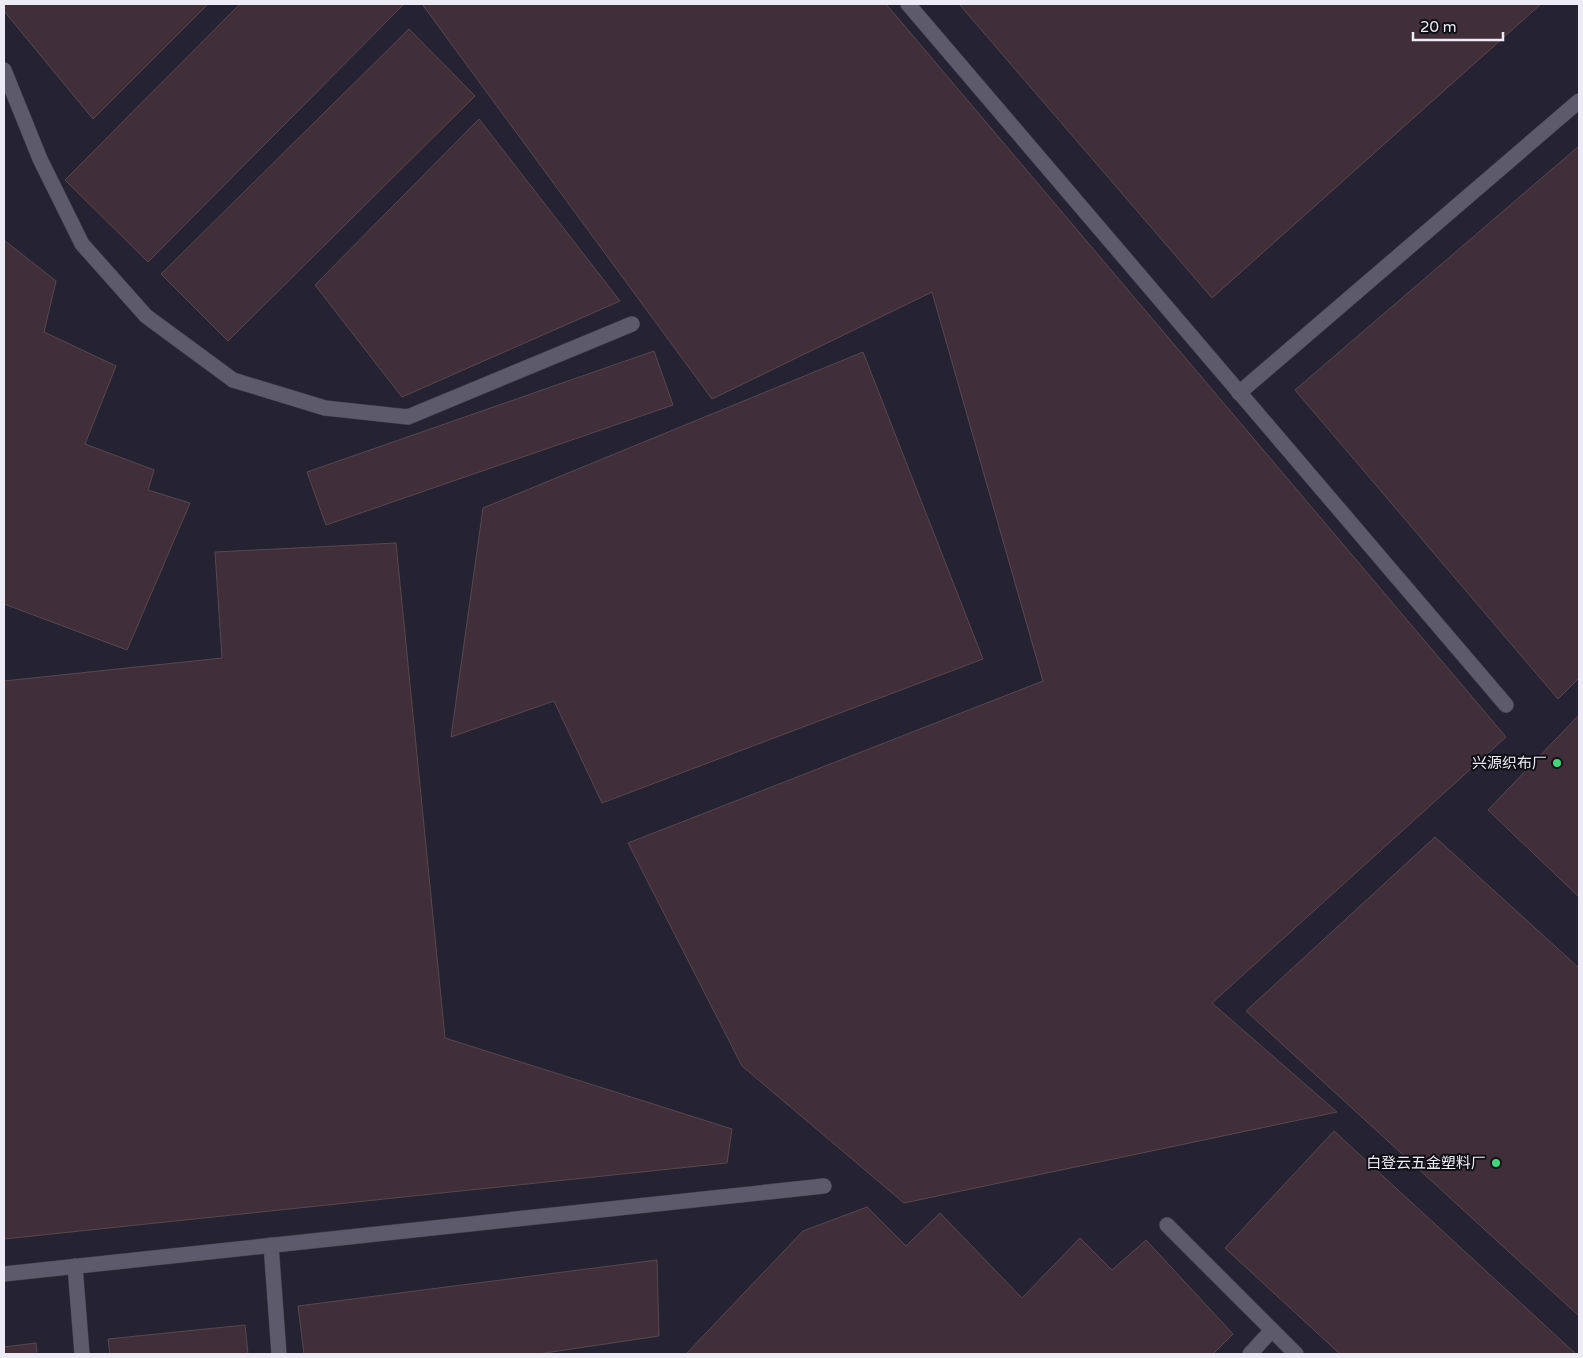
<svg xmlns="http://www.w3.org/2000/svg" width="1583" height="1358" font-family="'Varela Round','Noto Sans SC',sans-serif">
	<rect width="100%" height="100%" fill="#252332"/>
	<!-- building -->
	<g fill="#402f38" stroke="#584750">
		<path d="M4,4H208L93,119L4,11Z"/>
		<path d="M240,4H404L148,262L65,180Z"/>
		<path d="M422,4H886L1506,737L1212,1003L1337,1112L904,1203L742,1066L628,843L1043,681L932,292L712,399Z"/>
		<path d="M959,4H1541L1212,298Z"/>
		<path d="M409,29L475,96L228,341L161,274Z"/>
		<path d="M479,119L620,301L402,397L315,285Z"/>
		<path d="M1579,146V678L1558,699L1295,390Z"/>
		<path d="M4,240L56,281L44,332L116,366L85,444L154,470L148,490L190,503L127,650L4,604Z"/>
		<path d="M654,351L673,405L326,525L307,472Z"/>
		<path d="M863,352L983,659L602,803L554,701L451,737L483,508Z"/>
		<path d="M396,543L445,1038L732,1129L727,1163L4,1239V681L222,658L215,552Z"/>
		<path d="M1579,715V897L1488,810Z"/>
		<path d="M1435,837L1579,968V1316L1246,1011Z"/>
		<path d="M1334,1131L1576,1354H1340L1225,1248Z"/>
		<path d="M867,1207L906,1246L940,1213L1022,1298L1080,1238L1112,1270L1146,1240L1233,1334L1213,1354H686L803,1231Z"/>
		<path d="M657,1260L659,1336L538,1354H304L298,1306Z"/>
		<path d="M245,1325L248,1354H110L108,1339Z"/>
		<path d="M36,1343L37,1354H4V1347Z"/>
	</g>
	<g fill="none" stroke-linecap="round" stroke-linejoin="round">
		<!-- minor casing -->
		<g stroke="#403d4a" stroke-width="16">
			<g id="minor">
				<path d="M908,4L1506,705"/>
				<path d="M4,70L40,159L82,244L146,316L233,380L325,408L408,417L632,324"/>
				<path d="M1239,393L1579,101"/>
				<path d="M1167,1225L1296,1354"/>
				<path d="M271,1245L279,1354"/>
				<path d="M75,1266L82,1354"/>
				<path d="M4,1274L824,1186"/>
				<path d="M1250,1354L1272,1330"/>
			</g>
		</g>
		<!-- minor -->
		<use href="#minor" stroke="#5c5a6b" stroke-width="15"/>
	</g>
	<!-- markers -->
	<g fill="#40d77c" stroke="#0e0e14" stroke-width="2">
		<circle cx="1557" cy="763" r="5"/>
		<circle cx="1496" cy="1163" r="5"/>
	</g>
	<g text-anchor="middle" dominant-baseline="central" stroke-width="4" stroke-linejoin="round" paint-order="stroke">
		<!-- poi labels -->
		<g font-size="15" fill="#edecf6" stroke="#0e0e14" text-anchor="end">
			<text x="1547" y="763">兴源织布厂</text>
			<text x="1486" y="1163">白登云五金塑料厂</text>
		</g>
	</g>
	<!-- border -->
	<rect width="1583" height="1358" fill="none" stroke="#edecf6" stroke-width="10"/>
	<!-- scale -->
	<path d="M1413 32v8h90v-8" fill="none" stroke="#edecf6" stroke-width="2.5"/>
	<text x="1420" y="32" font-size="15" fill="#edecf6" stroke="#0e0e14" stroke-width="4" paint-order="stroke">20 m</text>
</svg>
